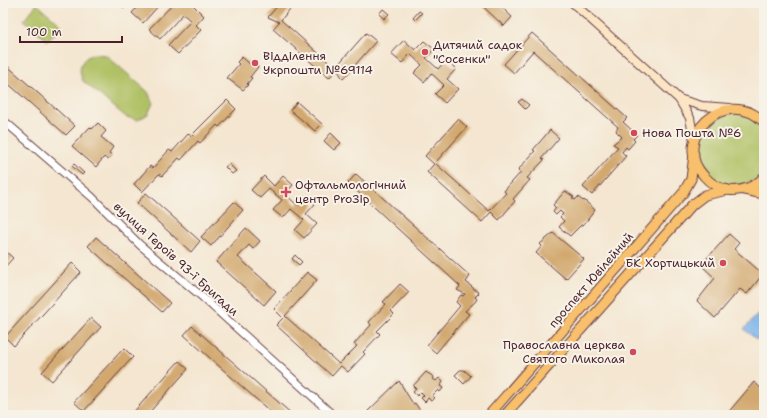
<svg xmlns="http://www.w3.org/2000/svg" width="767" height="418" font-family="'Shantell Sans',sans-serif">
	<rect width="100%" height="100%" fill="#f7f3e8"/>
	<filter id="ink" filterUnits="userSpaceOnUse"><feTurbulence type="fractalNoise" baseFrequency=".025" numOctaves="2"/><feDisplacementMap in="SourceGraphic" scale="8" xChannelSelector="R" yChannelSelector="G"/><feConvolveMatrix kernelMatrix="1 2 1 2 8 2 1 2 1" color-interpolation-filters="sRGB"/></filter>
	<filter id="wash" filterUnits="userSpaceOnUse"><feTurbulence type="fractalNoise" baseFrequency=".012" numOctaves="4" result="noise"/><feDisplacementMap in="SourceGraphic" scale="16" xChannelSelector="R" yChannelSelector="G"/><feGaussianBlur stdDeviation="0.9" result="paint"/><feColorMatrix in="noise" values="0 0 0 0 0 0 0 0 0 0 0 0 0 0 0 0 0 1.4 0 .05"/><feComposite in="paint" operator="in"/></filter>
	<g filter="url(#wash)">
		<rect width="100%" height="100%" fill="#f4e6d0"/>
		<!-- green -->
		<g fill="#b0c165" stroke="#7d7048">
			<path d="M37,4L62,26L48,41L24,20Z"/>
			<path d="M94,54L106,55L148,92L153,103L148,114L138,120L126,117L83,81C77,68 81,58 94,54Z"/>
			<path d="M736,113C748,115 756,118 764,127V171C760,177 753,181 746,183C700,199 675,123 736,113Z"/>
		</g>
		<!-- water -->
		<path fill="#7bb4eb" stroke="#626a8b" d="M764,308V332L757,340L744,329Z"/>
		<g id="blocks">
			<!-- building -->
			<g fill="#d2a86e">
				<path d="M118,3H129L124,8Z"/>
				<path d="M141,3H161L143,23L132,13Z"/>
				<path d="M170,3H191L204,16L196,25L201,30L178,54L168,45L191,21L183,14L160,39L149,29L172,5Z"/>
				<path d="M280,3H302L298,7L294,4L281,20L335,68L366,33L376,41L343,79L337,69L329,78L273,29L279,22L268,17Z"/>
				<path d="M479,3H497L512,17L504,26Z"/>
				<path d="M383,9L389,14L384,19L379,14Z"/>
				<path d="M419,11L422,13L415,20L413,18Z"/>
				<path d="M532,33L627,118L623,122L637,135L633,139L635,141L628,149L626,147L622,152L626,156L592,195L583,187L618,147L613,144L622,137L616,131L618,127L533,51L514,73L504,64Z"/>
				<path d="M404,40L415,50L424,41L434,49L426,58L438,69L446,60L456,69L447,79L458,89L445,103L435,94L444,85L431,73L424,82L414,73L422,65L410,54L402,63L391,54Z"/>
				<path d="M242,57L251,65L254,63L258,67L250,77L252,78L247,84L248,85L243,90L227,78L239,64L237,62Z"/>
				<path d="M3,62L75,126L66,135L3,79Z"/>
				<path d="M522,99L529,105L525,109L518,102Z"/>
				<path d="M227,100L236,109L219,127L217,125L200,143L198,141L181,160L179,158L162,176L159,174L142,192L134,184L150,166L153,168L169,150L172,152L189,133L191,136Z"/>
				<path d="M297,102L322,124L315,131L290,110Z"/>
				<path d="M458,119L467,127L435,163L489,211L506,193L504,191L521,172L518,170L535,151L533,150L550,130L559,138L542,158L544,160L527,178L530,180L513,199L515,201L499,220L491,212L482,222L427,172L434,164L425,156Z"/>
				<path d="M98,123L106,131L101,137L113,147L109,153L112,155L108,160L104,157L96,167L72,146L90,127L92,129Z"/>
				<path d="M331,133L341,143L334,150L324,141Z"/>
				<path d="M74,164L84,173L82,175L72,166Z"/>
				<path d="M229,164L236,171L232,174L225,167Z"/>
				<path d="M356,174L470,276L466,282L479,293L475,297L477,299L475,302L465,311L469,314L436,353L427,345L460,306L456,302L461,295L463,296L465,294L457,290L460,286L348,183Z"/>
				<path d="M264,176L274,186L283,176L293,185L285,194L297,205L305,196L315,204L306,214L317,224L304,238L295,230L304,220L291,209L283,218L273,210L282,200L269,189L260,198L251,190Z"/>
				<path d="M565,191L574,197L572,198L575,200L578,197L583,201L584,200L595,210L585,223L580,226L570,236L559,227L564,221L560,217L563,214L560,211L556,215L553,212L556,208L553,205Z"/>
				<path d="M146,193L200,241L191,252L137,203Z"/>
				<path d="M234,202L243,210L211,246L201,237Z"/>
				<path d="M246,228L260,241L253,249L249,245L238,257L276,291L264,305L216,262Z"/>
				<path d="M553,233L584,259L566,279L536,253L542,246L540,244Z"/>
				<path d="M729,234L739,243L734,249L763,274L747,294L740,289L715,318L697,301L715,278L701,265Z"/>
				<path d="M96,237L170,303L162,312L88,246Z"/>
				<path d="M3,249L13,258L3,269Z"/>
				<path d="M295,255L302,262L299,265L292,259Z"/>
				<path d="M72,263L81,272L14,346L5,337Z"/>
				<path d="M307,272L317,280L285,316L339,364L357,346L354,344L371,325L369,322L386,304L383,302L400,284L409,292L391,311L394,314L377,331L380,334L363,352L365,354L348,372L341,366L332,376L276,325L283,318L274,309Z"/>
				<path d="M91,318L101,327L52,381L42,372Z"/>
				<path d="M192,326L293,415H274L184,335Z"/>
				<path d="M124,348L133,357L84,411L74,402Z"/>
				<path d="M179,361L188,369L147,415H131Z"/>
				<path d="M460,370H464L471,376L464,384L455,375Z"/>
				<path d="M426,372L434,377L433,379L436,381L439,378L443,382L440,386L443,388L440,392L438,390L432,396L435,398L431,401L428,398L425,402L421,398L424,395L421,392L417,396L413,392L416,389L413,386Z"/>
				<path d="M399,381L413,404L415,403L423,415H372L368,411Z"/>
				<path d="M754,382L764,391V415H726Z"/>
			</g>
		</g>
	</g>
	<g filter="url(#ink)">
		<use href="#blocks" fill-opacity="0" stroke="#643d44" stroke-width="1"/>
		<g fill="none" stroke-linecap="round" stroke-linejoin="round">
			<!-- tertiary casing -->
			<g stroke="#643d44" stroke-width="9">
				<path id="tertiary" d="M3,120L92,197L140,245L200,295L333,415"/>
			</g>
			<!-- secondary casing -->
			<g stroke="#643d44" stroke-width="10">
				<g id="secondary">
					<path d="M573,3L679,99L690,118L694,140"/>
					<path d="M679,99L702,106L730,108"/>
				</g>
			</g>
			<!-- primary casing -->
			<g stroke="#643d44" stroke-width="11">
				<g id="primary">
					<path d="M764,122C725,84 669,139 704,176C710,183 718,188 728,190C741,192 755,187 764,177"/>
					<path d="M744,190L764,194"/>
					<path d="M489,415L683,193L691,179L694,154"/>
					<path d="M505,415L692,205L705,195L728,190"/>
				</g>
			</g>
			<!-- tertiary -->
			<use href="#tertiary" stroke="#fff" stroke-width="7"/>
			<!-- secondary -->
			<use href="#secondary" stroke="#fce5c4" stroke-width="8"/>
			<!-- primary -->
			<use href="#primary" stroke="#f8bf6c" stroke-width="9"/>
		</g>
	</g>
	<!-- markers -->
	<g fill="#d1495b" stroke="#f7f3e8" stroke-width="1.5">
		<circle cx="425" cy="52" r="4"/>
		<circle cx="255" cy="63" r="4"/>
		<circle cx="634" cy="133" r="4"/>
		<path d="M284 186h4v4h4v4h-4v4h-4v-4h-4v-4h4z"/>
		<circle cx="723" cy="263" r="4"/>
		<circle cx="633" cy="352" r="4"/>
	</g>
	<g text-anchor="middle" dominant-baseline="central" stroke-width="4" stroke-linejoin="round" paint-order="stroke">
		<!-- poi labels -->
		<g font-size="12" fill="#4a1f2b" stroke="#f7f3e8" text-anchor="start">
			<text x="433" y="45">Дитячий садок<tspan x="433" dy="14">"Сосенки"</tspan></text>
			<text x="263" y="56">Відділення<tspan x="263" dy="14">Укрпошти №69114</tspan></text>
			<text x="642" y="133">Нова Пошта №6</text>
			<text x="295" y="185">Офтальмологічний<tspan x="295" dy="14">центр ProЗір</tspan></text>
			<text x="715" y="263" text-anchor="end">БК Хортицький</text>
			<text x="625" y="345" text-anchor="end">Православна церква<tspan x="625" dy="14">Святого Миколая</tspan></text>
		</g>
		<!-- street labels -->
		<g font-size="12" fill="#4a1f2b" stroke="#f7f3e8">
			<text transform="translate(176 259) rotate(42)">вулиця Героїв 93-ї Бригади</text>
			<text transform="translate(591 280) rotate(-49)">проспект Ювілейний</text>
		</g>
	</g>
	<!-- margin -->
	<rect width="767" height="418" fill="none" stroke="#f7f3e8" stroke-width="16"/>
	<!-- scale -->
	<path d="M20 36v6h102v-6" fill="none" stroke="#4a1f2b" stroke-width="2"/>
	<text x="26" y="36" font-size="12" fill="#4a1f2b" stroke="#f7f3e8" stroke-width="3" paint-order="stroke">100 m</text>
</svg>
